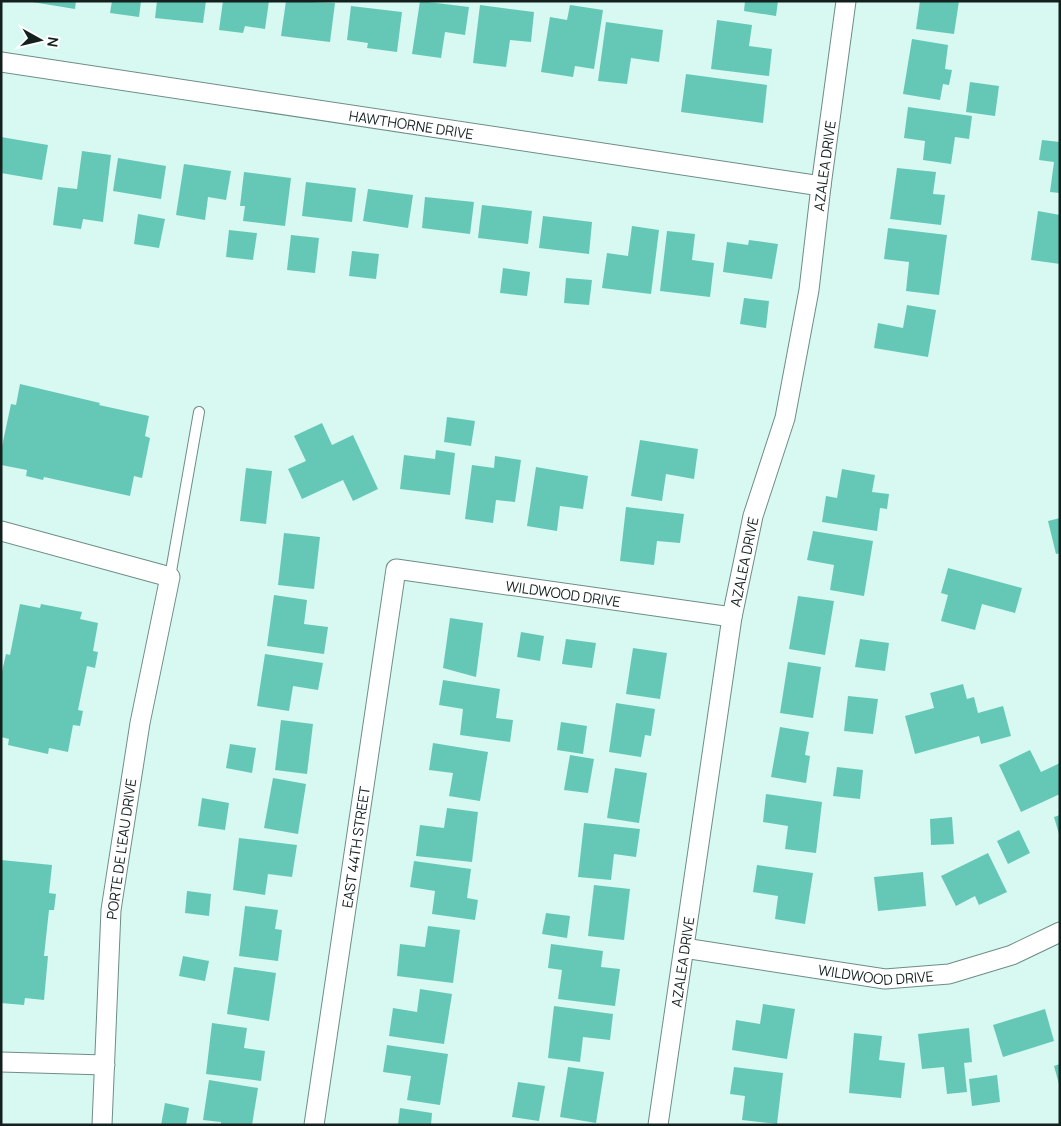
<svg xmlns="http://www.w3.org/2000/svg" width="1061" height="1126" font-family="Manrope,sans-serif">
	<rect width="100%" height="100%" fill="#d7f9f2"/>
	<!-- building -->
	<g fill="#65c8b7">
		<path d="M26,1H76L75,9Z"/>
		<path d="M112,1H141L139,17L110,13Z"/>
		<path d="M157,1H206L203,23L155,18Z"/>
		<path d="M223,1H269L265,29L245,26L243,33L219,30Z"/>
		<path d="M286,1L335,3L330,42L281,36Z"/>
		<path d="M420,1L469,7L465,35L445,32L441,58L412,54Z"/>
		<path d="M745,1H778L776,16L744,11Z"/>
		<path d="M920,1H959L954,34L916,29Z"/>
		<path d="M480,5L534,12L531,42L510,40L506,67L473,63Z"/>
		<path d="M570,5L603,10L594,69L575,66L573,77L541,72L550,17L567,20Z"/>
		<path d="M351,6L402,12L397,52L367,48L368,43L347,40Z"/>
		<path d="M717,20L752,25L749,46L772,49L769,76L711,69Z"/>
		<path d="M606,22L663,30L659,62L631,58L627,84L598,81Z"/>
		<path d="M912,39L948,45L945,69L952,70L949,85L943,84L940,100L903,94Z"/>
		<path d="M686,74L767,85L763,123L681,112Z"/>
		<path d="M970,82L999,86L995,116L966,112Z"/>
		<path d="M908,107L972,116L969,139L955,137L951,164L923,160L925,141L904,138Z"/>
		<path d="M1,137L48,145L42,180L1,173Z"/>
		<path d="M1042,140L1060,142V193L1050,192L1054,162L1039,160Z"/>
		<path d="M82,151L111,155L103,222L83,219L81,229L53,225L58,187L77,189Z"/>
		<path d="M118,158L166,166L161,199L113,191Z"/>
		<path d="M184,164L231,171L226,200L208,197L205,220L176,215Z"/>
		<path d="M897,168L936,172L933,194L945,195L941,225L890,219Z"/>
		<path d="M244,172L291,178L285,226L243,221L245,206H240Z"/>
		<path d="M306,182L356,188L352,222L302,216Z"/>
		<path d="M368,189L413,195L408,228L363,221Z"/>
		<path d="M425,197L474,202L470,234L422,228Z"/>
		<path d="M482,205L532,211L528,244L478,238Z"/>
		<path d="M1038,211L1060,215V264L1031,260Z"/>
		<path d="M138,214L165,219L159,248L134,244Z"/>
		<path d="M543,216L592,222L589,254L539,248Z"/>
		<path d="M632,226L659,230L651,294L602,288L607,253L628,256Z"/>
		<path d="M888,228L947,235L939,295L906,291L909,262L884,259Z"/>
		<path d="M229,230L257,233L253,260L226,257Z"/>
		<path d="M667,231L695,234L692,260L714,263L710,297L660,291Z"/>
		<path d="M291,235L319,238L315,273L287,270Z"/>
		<path d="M749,240L778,244L772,279L723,272L727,242L748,245Z"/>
		<path d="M352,251L379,254L376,279L349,276Z"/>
		<path d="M503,268L530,272L527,296L500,293Z"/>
		<path d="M566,278L592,280L589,305L564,303Z"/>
		<path d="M744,298L769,301L766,328L740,324Z"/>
		<path d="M907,305L936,310L928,357L874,348L878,323L903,328Z"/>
		<path d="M20,384L100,403L99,405L149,416L145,436L150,438L142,478L134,476L130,496L44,477L43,480L26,476L27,470L1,465V451L11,404L16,405Z"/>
		<path d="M447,417L475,421L471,446L444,442Z"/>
		<path d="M322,423L332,445L353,435L378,489L353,501L343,480L302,499L288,469L306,461L294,436Z"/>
		<path d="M640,440L698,449L694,479L666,474L662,501L631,496Z"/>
		<path d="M436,450L455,453L450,495L400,489L404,455L435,459Z"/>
		<path d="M495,456L521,460L515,502L496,500L493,523L465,519L472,465L494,468Z"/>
		<path d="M536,467L588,476L583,509L560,506L557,531L527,526Z"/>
		<path d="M246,468L272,471L266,524L240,521Z"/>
		<path d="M842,469L875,475L872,492L889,494L887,509L880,508L877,531L822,522L826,496L837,498Z"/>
		<path d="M626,507L684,514L680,543L657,541L654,565L620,561Z"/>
		<path d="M1060,518V553L1056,554L1048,521Z"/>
		<path d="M813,531L873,541L864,596L830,590L834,565L807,560Z"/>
		<path d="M284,533L320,537L314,589L278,585Z"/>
		<path d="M948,568L1022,588L1015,613L982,604L975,630L941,621L948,595L941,593Z"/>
		<path d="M274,595L307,600L304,624L328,627L324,654L267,646Z"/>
		<path d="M798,596L834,601L825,655L789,649Z"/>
		<path d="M20,604L40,608L41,604L82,612L80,619L98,623L93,651L98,652L95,668L87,666L78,710L83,711L80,726L73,725L68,752L49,748L48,754L8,745L9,739L1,737V676L6,654L10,655Z"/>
		<path d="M450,618L483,623L476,677L443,668Z"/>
		<path d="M521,632L544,636L540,661L517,657Z"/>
		<path d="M566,639L596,643L592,668L562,664Z"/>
		<path d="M860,639L889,643L885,671L855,667Z"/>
		<path d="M633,648L667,653L660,699L626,694Z"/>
		<path d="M265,654L323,663L318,690L293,686L289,711L257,706Z"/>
		<path d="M788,662L821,667L813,718L780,713Z"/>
		<path d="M443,680L500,689L496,718L513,720L510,742L460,735L463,709L439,705Z"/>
		<path d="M963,684L967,699L974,697L978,713L1003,706L1011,736L981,744L979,736L915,754L905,716L934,708L930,693Z"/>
		<path d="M848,696L878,699L873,734L844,731Z"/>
		<path d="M616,703L655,709L651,736L645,735L641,757L609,752Z"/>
		<path d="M281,720L313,724L307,774L275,770Z"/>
		<path d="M561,722L587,726L583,754L557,750Z"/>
		<path d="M780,727L809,732L805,755L810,756L806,783L771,777Z"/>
		<path d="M433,743L488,752L480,801L449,796L453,773L429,770Z"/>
		<path d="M230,744L256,748L252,773L226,768Z"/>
		<path d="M1030,750L1041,772L1060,763V794L1021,812L999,765Z"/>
		<path d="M570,755L594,759L588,793L564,790Z"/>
		<path d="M837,767L863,770L860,799L833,796Z"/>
		<path d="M615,768L647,773L639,823L607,818Z"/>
		<path d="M273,778L306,784L298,834L264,828Z"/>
		<path d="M766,794L822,802L816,853L785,849L788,826L763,822Z"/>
		<path d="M202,798L229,803L225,830L198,826Z"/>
		<path d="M447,808L478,812L472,862L416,856L420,825L444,828Z"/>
		<path d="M1060,815V834H1059L1054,817Z"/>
		<path d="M952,817L954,844L931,845L930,819Z"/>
		<path d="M584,823L640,829L636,857L614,854L611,880L578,877Z"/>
		<path d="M1019,830L1030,853L1008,864L997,841Z"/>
		<path d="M239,838L297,845L292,877L268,874L265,895L233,890Z"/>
		<path d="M988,853L1007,892L979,905L975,896L956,906L941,876Z"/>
		<path d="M1,860L52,865L49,893L56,894L54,910H49L44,956H48L44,1000L25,998L24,1005L1,1003Z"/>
		<path d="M414,861L471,869L467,898L478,900L475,920L432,914L435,891L410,887Z"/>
		<path d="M757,865L813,873L805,924L775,919L778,896L753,892Z"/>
		<path d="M923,872L926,906L878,911L874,877Z"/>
		<path d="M594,885L630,889L624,940L588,936Z"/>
		<path d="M187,891L211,894L209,916L185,913Z"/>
		<path d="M245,906L278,910L275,929L282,930L278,961L239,956Z"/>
		<path d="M546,913L570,916L567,938L542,934Z"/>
		<path d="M428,926L460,930L453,983L397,976L400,944L425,947Z"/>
		<path d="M551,944L603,951L601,967L620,969L615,1006L558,999L562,970L548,968Z"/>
		<path d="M183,956L209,961L205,981L179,976Z"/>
		<path d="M234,967L276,973L269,1021L227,1014Z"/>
		<path d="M420,989L452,994L444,1044L389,1036L393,1008L417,1012Z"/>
		<path d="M763,1004L795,1009L787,1059L732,1050L736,1020L760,1024Z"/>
		<path d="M554,1006L613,1014L610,1040L583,1037L580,1062L548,1058Z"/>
		<path d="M1045,1009L1054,1041L1003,1057L993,1025Z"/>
		<path d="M212,1023L247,1028L244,1048L265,1051L261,1081L206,1074Z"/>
		<path d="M969,1028L972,1062L964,1063L967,1092L947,1094L944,1067L922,1069L918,1034Z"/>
		<path d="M854,1033L882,1036L879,1060L905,1063L901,1098L849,1093Z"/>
		<path d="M387,1045L448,1054L440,1105L407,1100L411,1076L383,1072Z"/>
		<path d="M1060,1064V1084H1059L1054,1066Z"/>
		<path d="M568,1067L604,1072L596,1123L560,1117Z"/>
		<path d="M734,1067L783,1073L777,1124L742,1120L745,1096L730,1094Z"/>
		<path d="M997,1075L1000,1102L972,1106L969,1079Z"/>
		<path d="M209,1080L258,1088L252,1125H221V1122L203,1120Z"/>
		<path d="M518,1082L545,1086L539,1121L512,1117Z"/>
		<path d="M165,1103L189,1108L186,1125H161Z"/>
		<path d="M400,1108L432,1113L431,1125H398Z"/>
	</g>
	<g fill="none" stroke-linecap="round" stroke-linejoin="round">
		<!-- lane casing -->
		<g stroke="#6e8d87" stroke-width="12">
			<path id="lane" d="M170,577L199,412"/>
		</g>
		<!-- street casing -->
		<g stroke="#6e8d87" stroke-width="21">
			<g id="street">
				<path id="s1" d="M1,62L821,186"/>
				<path d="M1,531L170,577L140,723L111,910L102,1125"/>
				<path id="s2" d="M684,948L885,979L949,974L1012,955L1060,932"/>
				<path d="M1,1062L105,1065"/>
				<path id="s3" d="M314,1125L396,569L732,617"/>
				<path id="s4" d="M658,1125L732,617L753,516L785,418L809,290L821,186L846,1"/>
			</g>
		</g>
		<!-- lane -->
		<use href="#lane" stroke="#fff" stroke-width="10"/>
		<!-- street -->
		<use href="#street" stroke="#fff" stroke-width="19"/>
	</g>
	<g text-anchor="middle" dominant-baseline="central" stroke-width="4" stroke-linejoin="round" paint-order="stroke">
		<!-- street labels -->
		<g font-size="14" fill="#13201e" stroke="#fefefe">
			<text stroke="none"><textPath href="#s1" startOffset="415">HAWTHORNE DRIVE</textPath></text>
			<text stroke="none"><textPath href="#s4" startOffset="975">AZALEA DRIVE</textPath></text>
			<text stroke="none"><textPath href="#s4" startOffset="570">AZALEA DRIVE</textPath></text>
			<text stroke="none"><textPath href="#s3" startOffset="731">WILDWOOD DRIVE</textPath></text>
			<text stroke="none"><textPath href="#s3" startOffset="281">EAST 44TH STREET</textPath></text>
			<text transform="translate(121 849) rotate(-82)">PORTE DE L'EAU DRIVE</text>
			<text stroke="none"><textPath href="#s4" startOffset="165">AZALEA DRIVE</textPath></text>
			<text stroke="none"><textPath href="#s2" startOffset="194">WILDWOOD DRIVE</textPath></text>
		</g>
	</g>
	<!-- border -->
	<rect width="1061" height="1126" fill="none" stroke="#13201e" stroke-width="5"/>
	<!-- north arrow -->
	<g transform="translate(40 40) rotate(98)" stroke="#fefefe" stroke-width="4" paint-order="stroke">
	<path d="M0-4L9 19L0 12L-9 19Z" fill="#13201e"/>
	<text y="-8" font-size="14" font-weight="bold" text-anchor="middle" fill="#13201e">N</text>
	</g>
</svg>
